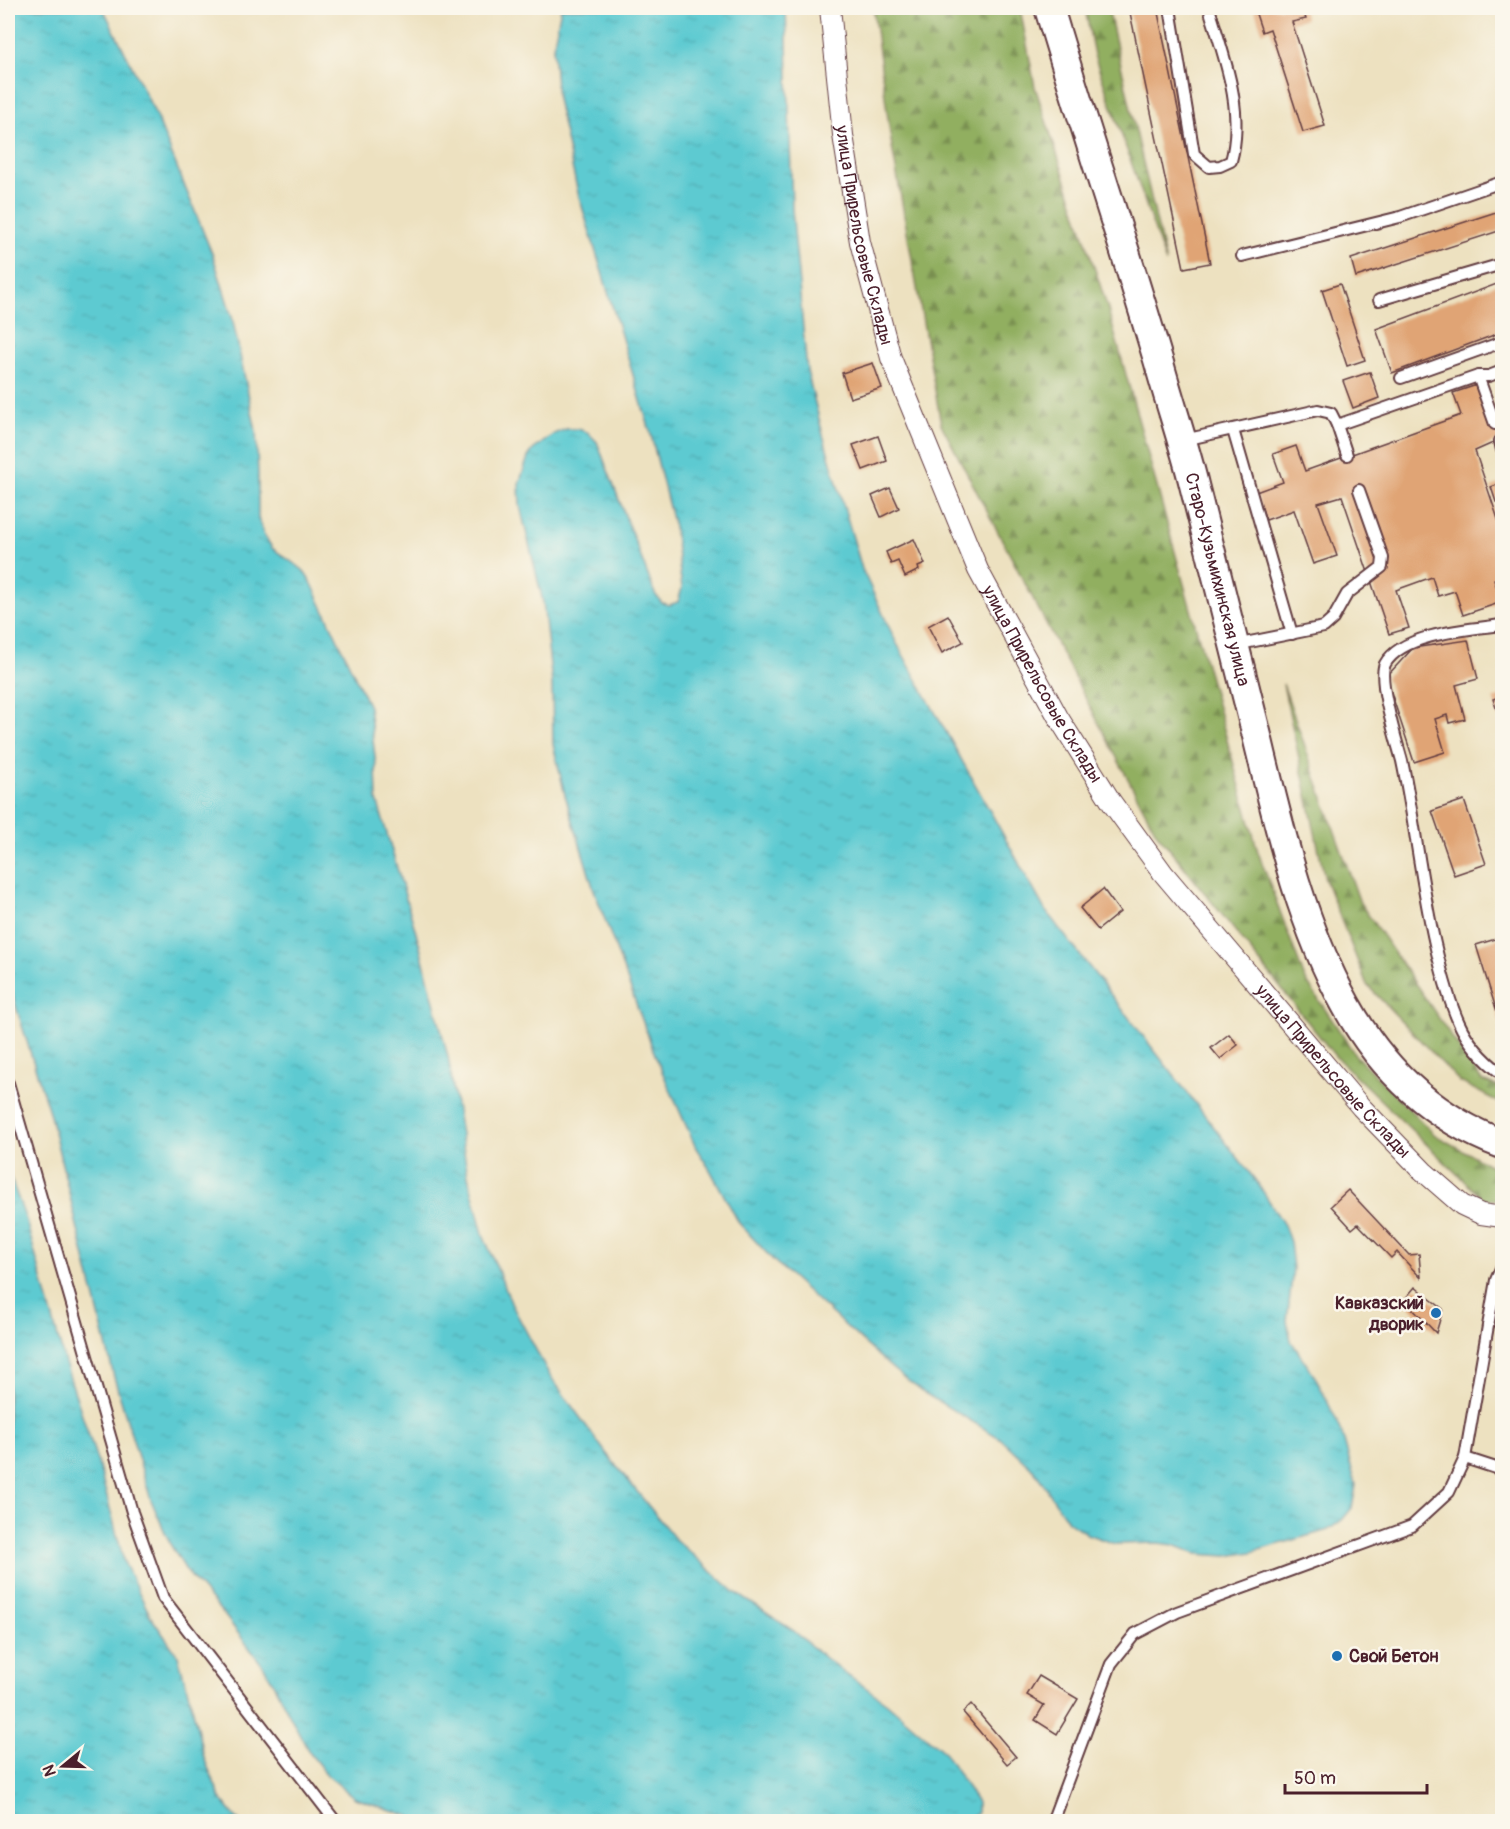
<svg xmlns="http://www.w3.org/2000/svg" width="1510" height="1829" font-family="Pangolin,sans-serif">
	<defs>
		<pattern id="forest-firs" width="22" height="20" patternUnits="userSpaceOnUse" patternTransform="scale(1.5)"><rect width="22" height="20" fill="#91af61"/><path d="M5 1l3.5 6h-7zM16 11l3.5 6h-7z" fill="#788e50"/></pattern>
		<pattern id="water-ripples" width="26" height="14" patternUnits="userSpaceOnUse" patternTransform="scale(1.5)"><rect width="26" height="14" fill="#5dcad1"/><path d="M2 4q2-2 4 0t4 0M15 11q2-2 4 0t4 0" fill="none" stroke="#52adb4"/></pattern>
	</defs>
	<rect width="100%" height="100%" fill="#fbf7ec"/>
	<filter id="ink" filterUnits="userSpaceOnUse"><feTurbulence type="fractalNoise" baseFrequency=".0167" numOctaves="2"/><feDisplacementMap in="SourceGraphic" scale="12" xChannelSelector="R" yChannelSelector="G"/><feConvolveMatrix kernelMatrix="1 2 1 2 8 2 1 2 1" color-interpolation-filters="sRGB"/></filter>
	<filter id="wash" filterUnits="userSpaceOnUse"><feTurbulence type="fractalNoise" baseFrequency=".008" numOctaves="4" result="noise"/><feDisplacementMap in="SourceGraphic" scale="24" xChannelSelector="R" yChannelSelector="G"/><feGaussianBlur stdDeviation="1.35" result="paint"/><feColorMatrix in="noise" values="0 0 0 0 0 0 0 0 0 0 0 0 0 0 0 0 0 1.4 0 .05"/><feComposite in="paint" operator="in"/></filter>
	<g filter="url(#wash)">
		<rect width="100%" height="100%" fill="#ede1c0"/>
		<!-- forest -->
		<g fill="url(#forest-firs)" stroke="#6e6746" stroke-width="1.5">
			<path d="M873,8H1020L1035,87L1107,306L1258,852L1305,979L1356,1056L1435,1135L1502,1172V1200L1483,1199L1335,1056L1156,832L941,424L891,141Z"/>
			<path d="M1085,8H1108L1166,263L1094,55Z"/>
			<path d="M1283,684L1360,903L1482,1081L1502,1088V1104L1460,1082L1367,985L1325,879Z"/>
		</g>
		<!-- water -->
		<g fill="url(#water-ripples)" stroke="#54747e" stroke-width="1.5">
			<path d="M8,8H103L155,113L213,256L232,317L256,431L258,473V518L263,533L272,548L303,570L312,584L369,707L376,765L377,800L419,943L448,1057L468,1176L483,1234L512,1305L550,1376L606,1453L676,1540L736,1593L794,1631L825,1658L887,1703L945,1753L977,1803V1814L961,1822L417,1821L409,1816L355,1798L327,1775L309,1752L266,1670L226,1617L187,1572L170,1544L151,1500L114,1377L50,1115L8,981Z"/>
			<path d="M561,8H786L792,209L807,371L823,435L862,569L896,642L1045,910L1259,1185L1284,1225L1290,1242L1293,1268L1287,1321L1291,1341L1317,1380L1341,1430L1356,1485L1352,1508L1342,1520L1328,1530L1252,1552L1227,1556L1197,1554L1174,1545L1158,1543L1115,1544L1087,1534L1068,1521L1034,1470L1000,1438L924,1393L894,1370L773,1260L739,1223L709,1168L696,1148L657,1060L593,887L565,795L553,744L552,683L543,602L520,506L519,484L528,457L533,450L554,434L566,429H578L587,432L597,442L655,594L662,603L669,605L678,602L682,588L674,527L650,431L578,193L557,99L553,48Z"/>
			<path d="M8,1171L25,1217L65,1363L98,1463L124,1562L151,1617L178,1656L193,1710L204,1758L221,1799L239,1821H8Z"/>
		</g>
		<g id="blocks">
			<!-- building -->
			<g fill="#e0a474">
				<path d="M1129,8H1157L1210,263L1184,268Z"/>
				<path d="M1254,8H1302L1306,19L1292,22L1325,126L1303,132L1270,29L1262,32Z"/>
				<path d="M1502,210V230L1356,277L1351,259Z"/>
				<path d="M1502,282V332L1392,373L1376,329Z"/>
				<path d="M1340,284L1365,360L1347,366L1322,290Z"/>
				<path d="M873,363L882,388L850,398L842,373Z"/>
				<path d="M1370,372L1379,398L1353,408L1343,381Z"/>
				<path d="M1477,385L1500,423L1496,411L1502,409V439L1475,451L1502,531V577L1494,580L1502,602L1463,615L1455,591L1438,596L1432,577L1396,590L1409,628L1389,634L1342,496L1318,503L1337,556L1313,564L1294,510L1266,520L1256,492L1283,482L1273,454L1296,446L1305,471L1461,415L1453,393Z"/>
				<path d="M878,436L887,461L863,470L853,445Z"/>
				<path d="M1499,484L1502,500L1496,502L1491,487Z"/>
				<path d="M890,488L899,508L881,517L872,496Z"/>
				<path d="M914,539L925,564L918,567L919,570L905,577L898,561L891,564L886,552Z"/>
				<path d="M948,615L963,642L942,653L928,626Z"/>
				<path d="M1468,640L1478,679L1456,685L1465,719L1449,723L1447,715L1435,719L1445,752L1414,762L1386,677L1413,648Z"/>
				<path d="M1502,696V725L1493,699Z"/>
				<path d="M1464,800L1486,864L1454,875L1432,811Z"/>
				<path d="M1103,889L1120,912L1098,930L1080,908Z"/>
				<path d="M1502,937V1028L1476,945Z"/>
				<path d="M1229,1034L1238,1045L1220,1059L1211,1048Z"/>
				<path d="M1348,1190L1409,1255L1419,1254L1421,1278L1397,1252L1391,1258L1358,1224L1352,1229L1331,1206Z"/>
				<path d="M1415,1287L1443,1309L1436,1333L1404,1300Z"/>
				<path d="M1039,1676L1078,1699L1057,1734L1035,1720L1044,1705L1027,1695Z"/>
				<path d="M971,1704L1016,1757L1007,1764L963,1712Z"/>
			</g>
		</g>
	</g>
	<g filter="url(#ink)">
		<use href="#blocks" fill-opacity="0" stroke="#623c41" stroke-width="1.5"/>
		<g fill="none" stroke-linecap="round" stroke-linejoin="round">
			<!-- service casing -->
			<g stroke="#623c41" stroke-width="14">
				<g id="service">
					<path d="M1170,8L1194,154L1209,167L1220,166L1231,161C1245,110 1224,57 1209,8"/>
					<path d="M1242,256L1400,217L1502,182"/>
					<path d="M1379,300L1502,264"/>
					<path d="M1478,376L1495,424"/>
					<path d="M1401,378L1502,342"/>
					<path d="M1337,425L1347,455"/>
					<path d="M1233,430L1292,634"/>
					<path d="M1184,440L1318,410L1331,413L1337,425L1478,376H1489L1502,371"/>
					<path d="M1500,441L1502,450"/>
					<path d="M1502,625C1471,629 1402,633 1385,664C1377,680 1397,742 1402,761C1415,822 1421,884 1435,944C1441,970 1448,999 1459,1023C1468,1043 1485,1061 1502,1074"/>
					<path d="M1235,645L1324,627L1333,619L1347,594L1382,567L1383,558L1359,490"/>
					<path d="M8,1083L132,1512L163,1598L336,1822"/>
					<path d="M1465,1458L1502,1470"/>
					<path d="M1052,1822L1111,1664L1135,1634L1177,1612L1412,1526L1449,1492L1465,1458L1496,1280L1502,1266"/>
				</g>
			</g>
			<!-- minor casing -->
			<g stroke="#623c41" stroke-width="22">
				<g id="minor">
					<path id="s1" d="M830,8L843,135L860,242L891,358L978,570L1058,717L1112,803L1163,873L1361,1107L1423,1171L1462,1205L1481,1214L1502,1217"/>
				</g>
			</g>
			<!-- secondary casing -->
			<g stroke="#623c41" stroke-width="32">
				<g id="secondary">
					<path id="s2" d="M1049,8C1084,127 1124,244 1159,363C1170,404 1184,444 1194,485C1215,568 1236,652 1257,736C1279,827 1300,922 1346,1005C1382,1070 1433,1118 1502,1144"/>
				</g>
			</g>
			<!-- service -->
			<use href="#service" stroke="#fff" stroke-width="10"/>
			<!-- minor -->
			<use href="#minor" stroke="#fff" stroke-width="20"/>
			<!-- secondary -->
			<use href="#secondary" stroke="#fff" stroke-width="28"/>
		</g>
	</g>
	<!-- markers -->
	<g fill="#1f6fb2" stroke="#fbf7ec" stroke-width="2">
		<circle cx="1436" cy="1313" r="6"/>
		<circle cx="1337" cy="1656" r="6"/>
	</g>
	<g text-anchor="middle" dominant-baseline="central" stroke-width="5" stroke-linejoin="round" paint-order="stroke">
		<!-- street labels -->
		<g font-size="18" fill="#4a1f2b" stroke="#fbf7ec">
			<text stroke="none"><textPath href="#s1" startOffset="230">улица Прирельсовые Склады</textPath></text>
			<text stroke="none"><textPath href="#s2" startOffset="596">Старо-Кузьмихинская улица</textPath></text>
			<text stroke="none"><textPath href="#s1" startOffset="716">улица Прирельсовые Склады</textPath></text>
			<text stroke="none"><textPath href="#s1" startOffset="1202">улица Прирельсовые Склады</textPath></text>
		</g>
		<!-- poi labels -->
		<g font-size="18" font-weight="bold" fill="#4a1f2b" stroke="#fbf7ec" text-anchor="end">
			<text x="1424" y="1303">Кавказский<tspan x="1424" dy="21">дворик</tspan></text>
			<text x="1349" y="1656" text-anchor="start">Свой Бетон</text>
		</g>
	</g>
	<!-- margin -->
	<rect width="1510" height="1829" fill="none" stroke="#fbf7ec" stroke-width="30"/>
	<!-- north arrow -->
	<g transform="translate(63 1766) rotate(251)" stroke="#fbf7ec" stroke-width="4.5" paint-order="stroke">
	<path d="M0-4.5L10 22L0 15L-10 22Z" fill="#4a1f2b"/>
	<text y="-9" font-size="16" font-weight="bold" text-anchor="middle" fill="#4a1f2b">N</text>
	</g>
	<!-- scale -->
	<path d="M1285 1784v9h142v-9" fill="none" stroke="#4a1f2b" stroke-width="3"/>
	<text x="1294" y="1784" font-size="18" fill="#4a1f2b" stroke="#fbf7ec" stroke-width="4.5" paint-order="stroke">50 m</text>
</svg>
